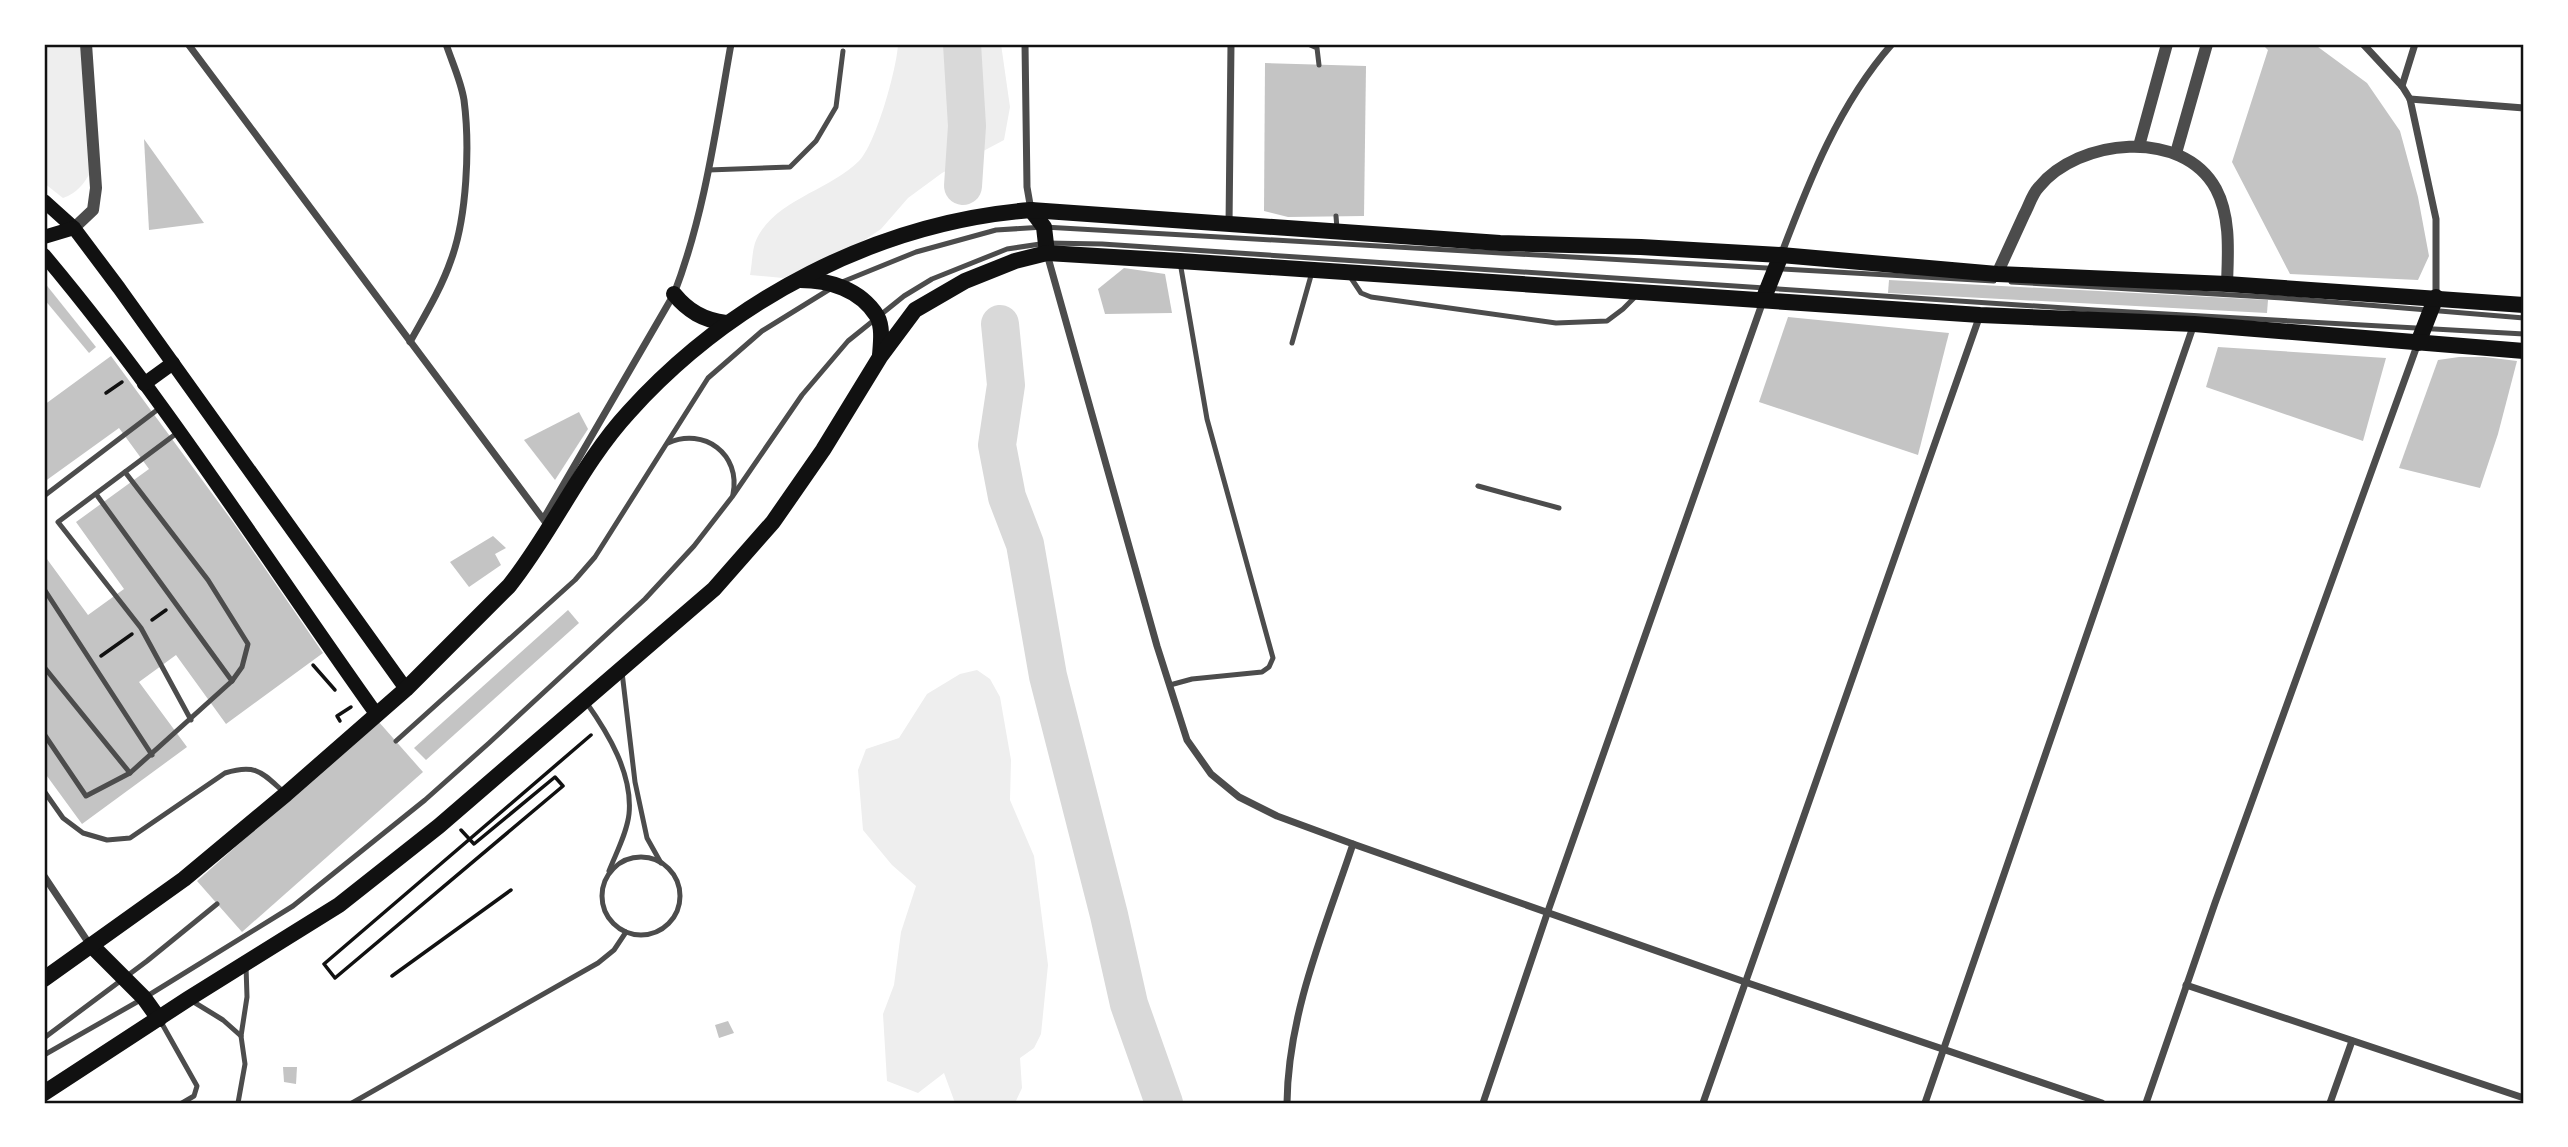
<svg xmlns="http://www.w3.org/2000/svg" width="2568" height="1147" font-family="Cabin,sans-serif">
	<rect width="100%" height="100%" fill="#fff"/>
	<!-- green -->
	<g fill="#eee">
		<path d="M44,44H80L91,171C84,184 77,193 63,198L44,183Z"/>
		<path d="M898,44H1001L1010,107L1004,140L942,173L908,198L881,229L851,249L783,278L750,275C752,265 752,253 755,243C771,201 829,191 859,161C876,144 897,68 898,44Z"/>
		<path d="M977,670L990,679L1000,697L1011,760L1010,800L1034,856L1048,965L1041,1034L1034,1048L1020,1058L1022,1088L1015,1103H955L944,1073L918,1093L887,1081L883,1014L894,985L901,932L916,886L892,865L863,830L858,770L866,749L899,738L927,694L960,674Z"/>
	</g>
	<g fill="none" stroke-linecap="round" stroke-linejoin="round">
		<!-- river -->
		<g stroke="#d9d9d9" stroke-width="38">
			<path d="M962,44L967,126L963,186"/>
			<path d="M1000,324L1006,385L997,445L1007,497L1025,544L1048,676L1109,915L1129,1004L1164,1103"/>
		</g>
	</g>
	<!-- building -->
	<g fill="#c4c4c4">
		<path d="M2262,44H2314L2367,83L2400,131L2418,197L2429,256L2418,280L2290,274L2232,162L2268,50Z"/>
		<path d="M1265,63L1366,66L1364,216L1288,217L1264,211Z"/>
		<path d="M144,139L204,223L149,230Z"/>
		<path d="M1124,268L1165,274L1172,313L1105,314L1098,289Z"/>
		<path d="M1889,280L2268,300L2267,313L1888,293Z"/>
		<path d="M44,282L96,347L89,353L44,299Z"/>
		<path d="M1788,317L1949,333L1918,455L1759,402Z"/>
		<path d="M2218,347L2386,358L2363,441L2206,387Z"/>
		<path d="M111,356L233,522L323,653L226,724L176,655L139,682L187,747L82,824L44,772V555L88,615L124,589L76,522L149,469L119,428L44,482V405Z"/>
		<path d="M2459,357H2485L2517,361L2498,434L2480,488L2399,468L2438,360Z"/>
		<path d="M579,412L588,429L555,480L524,440Z"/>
		<path d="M493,536L506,548L495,554L501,565L469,587L450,562Z"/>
		<path d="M568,610L579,623L426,760L414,748Z"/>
		<path d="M378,721L423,772L242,932L197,881Z"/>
		<path d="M728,1021L734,1033L719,1038L715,1025Z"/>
		<path d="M283,1067H297L296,1084L284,1082Z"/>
	</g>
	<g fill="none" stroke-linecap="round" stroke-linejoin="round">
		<!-- path -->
		<g stroke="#111" stroke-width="3.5">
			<path d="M106,393L122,382"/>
			<path d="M152,620L166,610"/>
			<path d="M101,656L132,634"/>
			<path d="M313,665L335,690"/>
			<path d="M340,721L337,716L351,707"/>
			<path d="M461,830L474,844L555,777L563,786L335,978L324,964L591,735"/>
			<path d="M392,976L511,890"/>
		</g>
		<!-- service -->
		<g stroke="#4c4c4c" stroke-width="5">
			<path d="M1308,44L1317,48L1319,65"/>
			<path d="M708,170L790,167L816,141L836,107L843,51"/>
			<path d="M1336,216L1337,229"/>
			<path d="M1349,275L1361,293L1371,297L1556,323L1607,321L1623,309L1636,296"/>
			<path d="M842,282L916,252L996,230L1044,227L1994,281"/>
			<path d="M2011,282L2283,298L2524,318"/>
			<path d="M1292,343L1312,272"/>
			<path d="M177,433L58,522L141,628L191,720"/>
			<path d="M668,443C704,427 741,454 733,494"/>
			<path d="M125,472L208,580L248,644L242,667L232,681"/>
			<path d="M1478,486L1559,508"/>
			<path d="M44,496L161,407"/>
			<path d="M44,589L152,755"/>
			<path d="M44,667L130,773"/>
			<path d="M622,672L635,782L647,838L661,863"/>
			<path d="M1170,685L1192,679L1262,672L1269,667L1273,658L1207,419L1180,262"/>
			<path d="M586,702C608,733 633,774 629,814C627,833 616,853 609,871"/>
			<path d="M44,734L86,796L130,773L232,681L96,494"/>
			<path d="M396,741L575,580L595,557L708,378L762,331L830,289"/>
			<path d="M44,791L63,818L83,833L107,840L130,838L225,773C257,763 262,773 285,793"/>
			<circle cx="641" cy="896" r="39"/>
			<path d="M192,1001L223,1020L241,1036"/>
			<path d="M161,1022L197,1086L194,1096L182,1103"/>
			<path d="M44,1038L147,961L217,904"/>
			<path d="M44,1055L144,998L293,906L425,800L489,743L645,599L694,546L732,497L802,395L848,341L904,296L932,279L1007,249L1047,243L1102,244L2095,310L2524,334"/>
			<path d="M238,1103L245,1064L241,1036L247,997L246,966"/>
			<path d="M352,1103L598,963L614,950L626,932"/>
		</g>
		<!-- minor -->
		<g stroke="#4c4c4c" stroke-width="7">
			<path d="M188,44L549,527"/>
			<path d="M1025,44L1027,187L1031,210"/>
			<path d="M2363,44L2402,86L2410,99L2436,219V296"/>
			<path d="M2402,86L2415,44"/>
			<path d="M2410,99L2524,108"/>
			<path d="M1229,225L1231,44"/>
			<path d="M1047,254L1157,646L1187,740L1211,774L1239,797L1277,816L1353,844L1745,982L2102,1103"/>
			<path d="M1781,255C1809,181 1839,104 1892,44"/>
			<path d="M410,342C425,315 441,289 451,260C467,217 470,146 464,100C461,81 452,62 446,44"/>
			<path d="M544,518L674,294C705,213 716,128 731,44"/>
			<path d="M44,876L90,945"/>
			<path d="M2186,985L2524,1098"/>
			<path d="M1287,1103C1288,1013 1325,928 1353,844"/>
			<path d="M1483,1103L1548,911L1763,301"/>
			<path d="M1703,1103L1980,315"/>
			<path d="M1925,1103L2194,324"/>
			<path d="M2146,1103L2215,903L2418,343"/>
			<path d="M2330,1103L2352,1041"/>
		</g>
		<!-- tertiary -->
		<g stroke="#4c4c4c" stroke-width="12">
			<path d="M2139,146L2167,44"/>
			<path d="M2176,153L2207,44"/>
			<path d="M74,228L93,210L96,188L86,44"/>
			<path d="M1997,274C2006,254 2015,235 2024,215C2029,206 2032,194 2039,187C2078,139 2182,127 2216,189C2231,217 2228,254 2227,284"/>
		</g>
		<!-- secondary -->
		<g stroke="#111" stroke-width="14">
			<path d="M44,201L74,228L119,288L406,689"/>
			<path d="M44,237L74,228"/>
			<path d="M44,255C166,400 267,561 377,715"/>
			<path d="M144,384L173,363"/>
		</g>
		<!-- primary -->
		<g stroke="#111" stroke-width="16">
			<path d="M1031,210L1044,227L1047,253"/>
			<path d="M800,280C829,280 860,289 877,316C883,327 881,343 880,355"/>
			<path d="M674,294C688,311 703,320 726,323"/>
			<path d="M1763,300L1781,255"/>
			<path d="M2418,343L2436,297"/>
			<path d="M91,945L144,998L159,1019"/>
			<path d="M44,979L184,879L286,794L406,689L509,586C553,531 581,464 629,412C731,299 878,222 1031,210L1500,243L1641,247L1781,255L1997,274L2227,284L2524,305"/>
			<path d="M44,1093L188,999L339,905L439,826L714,589L773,522L823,450L880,357L915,310L965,281L1015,261L1047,253L1180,261L1980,315L2194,324L2524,351"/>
		</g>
	</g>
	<!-- border -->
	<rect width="2568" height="1147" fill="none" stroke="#ffffff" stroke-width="91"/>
	<rect x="46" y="46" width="2476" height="1056" fill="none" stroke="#111" stroke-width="2.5"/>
</svg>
